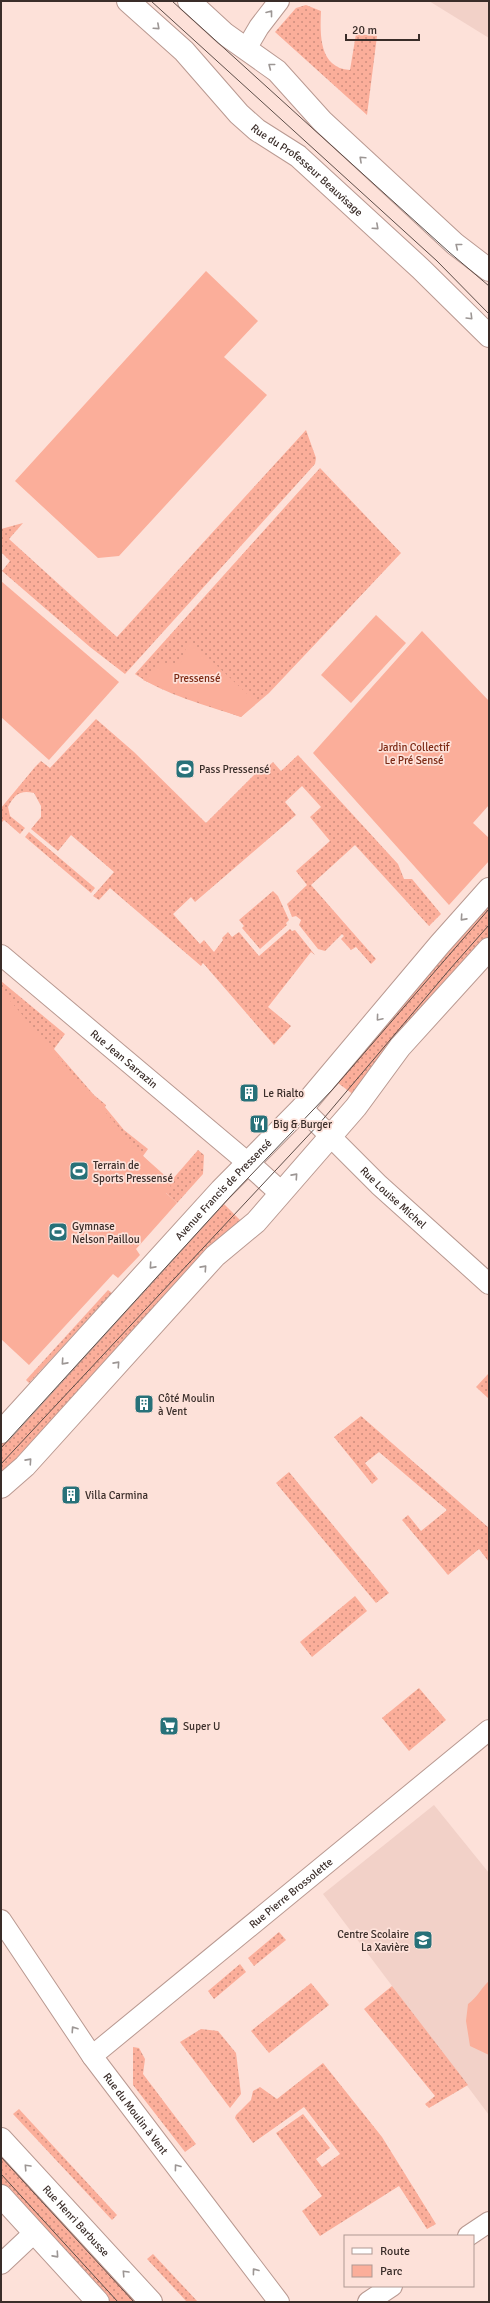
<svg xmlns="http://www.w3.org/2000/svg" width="490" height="2303" font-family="Signika,sans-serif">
	<defs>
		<pattern id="grass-dots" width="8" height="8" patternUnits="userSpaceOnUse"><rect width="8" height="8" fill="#fbae9a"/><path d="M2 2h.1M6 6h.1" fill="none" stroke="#cc8e7e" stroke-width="1.8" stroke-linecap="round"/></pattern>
	</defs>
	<rect width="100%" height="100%" fill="#fde1d9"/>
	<!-- built -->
	<g fill="#f2d1c8">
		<path d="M429,1H489V38Z"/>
		<path d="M434,1805L489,1873V2115L323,1894Z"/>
	</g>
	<!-- grass -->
	<g fill="url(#grass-dots)">
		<path d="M306,5L321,11C320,35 319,68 350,70L356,34L377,36L367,115L275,32L296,8Z"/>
		<path d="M306,430L316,458L315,464L125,674L90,647L2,571L10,561L1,552V529L23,523L9,539L117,637Z"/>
		<path d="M320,468L401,553L269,693L241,717C206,705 165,695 135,674Z"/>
		<path d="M96,719L134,752L206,823L257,772L260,774L273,762L281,771L298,755L398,864L404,879H412L441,914L429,926L355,845L311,885L376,959L371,964L356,947L351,950L341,939L344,936L342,934L325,951L318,949L299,925L301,920L296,916L292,917L287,904L307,885L296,871L330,841L310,817L321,807L302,786L285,802L296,815L195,902L191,897L173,914L200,944L204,940L214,952L223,940L222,938L228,932L232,937L239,932L259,956L290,929L292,931L295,930L315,955L311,952L268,1007L291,1026L274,1045L203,963L201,966L110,888L99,900L93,896L114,872L71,835L58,851L31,829L41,817V806L34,793C20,790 15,794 8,807L10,816L25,828L20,834L4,820L1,823V808L35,767L41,761L50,768Z"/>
		<path d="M29,832L95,888L91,893L25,837Z"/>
		<path d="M273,891L278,896L289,920L286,923L287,925L260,949L242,928L244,926L239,920Z"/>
		<path d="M489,902V937L394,1043L358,1098L334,1080Z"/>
		<path d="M1,981L65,1034L54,1049L94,1095L106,1105L105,1107L124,1130L148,1149L143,1156L171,1181L198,1150L204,1155L203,1174L177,1203L1,1042Z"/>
		<path d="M221,1201L242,1222L211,1246L1,1475V1443Z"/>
		<path d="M108,1290L112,1293L29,1383L26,1380Z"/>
		<path d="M489,1373V1399L476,1387Z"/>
		<path d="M361,1416L489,1528V1562L479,1549L448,1575L402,1520L408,1515L421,1531L447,1510L379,1452L365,1463L378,1479L372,1484L334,1437Z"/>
		<path d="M289,1472L389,1593L376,1603L276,1483Z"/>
		<path d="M355,1596L367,1611L312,1657L300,1642Z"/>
		<path d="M419,1688L446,1720L409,1751L382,1718Z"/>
		<path d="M279,1932L286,1940L254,1966L248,1958Z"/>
		<path d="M240,1964L246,1972L214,1999L208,1991Z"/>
		<path d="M311,1983L329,2005L269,2053L251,2031Z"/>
		<path d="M392,1986L468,2085L429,2108L425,2104L435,2096L364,2009Z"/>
		<path d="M201,2029L218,2031L236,2053L241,2094L230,2108L180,2042Z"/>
		<path d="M133,2047L139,2048L145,2059L143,2074L196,2144L185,2152L133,2085Z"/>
		<path d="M323,2063L382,2137L436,2224L427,2229L399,2186L320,2236L302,2211L322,2196L276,2133L303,2114L330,2148L316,2159L322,2167L340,2154L304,2107L253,2143L235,2118L236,2115L251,2100L253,2091L260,2087L277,2099Z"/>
		<path d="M19,2109L117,2215L112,2220L13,2114Z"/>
		<path d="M1,2149L142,2302H110L1,2184Z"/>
		<path d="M153,2254L198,2302H187L147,2259Z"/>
	</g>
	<!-- green -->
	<g fill="#fbae9a">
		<path d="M206,271L258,321L224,357L267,395L119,556L98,558L15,481Z"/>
		<path d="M1,581L119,682L49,760L1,717Z"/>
		<path d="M376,615L406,643L351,703L321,675Z"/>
		<path d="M422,631L489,701V805L473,823L489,838V861L449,905L313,753Z"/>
		<path d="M189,640L256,702L241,717L179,695L143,680L159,663L180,664Z"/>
		<path d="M1,990L143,1156L171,1186L166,1193L177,1203L136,1249L140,1255L118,1278L113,1274L29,1365L1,1339Z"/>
		<path d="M489,1981V2055L470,2046L466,2021L468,2004C477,1998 481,1988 489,1981Z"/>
	</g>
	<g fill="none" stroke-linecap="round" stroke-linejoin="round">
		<!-- street casing -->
		<g stroke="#b99991" stroke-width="22">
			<g id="street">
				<path d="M246,49L259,27L279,1"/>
				<path id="s1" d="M1,955L248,1163"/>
				<path id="s2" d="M302,1108L379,1185L489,1284"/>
				<path id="s3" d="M1,1920L92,2056L279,2302"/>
				<path id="s4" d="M92,2056L489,1730"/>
				<path d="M468,2236L489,2222"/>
				<path d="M1,2264L35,2232"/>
				<path d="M368,2302L392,2286"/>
			</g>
		</g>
		<!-- secondary casing -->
		<g stroke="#b99991" stroke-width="24">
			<g id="secondary">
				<path id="s5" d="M128,1L184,51L239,114L257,130L298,156L421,269L489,336"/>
				<path d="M189,1L225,34L277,71L322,121L455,244L489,270"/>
				<path d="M248,1163L280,1192"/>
				<path id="s6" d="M1,1432L221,1190L302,1108L440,944L489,889"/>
				<path d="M1,1487L25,1466L215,1256L256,1222L356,1107L400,1047L489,949"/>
				<path id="s7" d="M1,2139L151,2302"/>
				<path d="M1,2196L98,2302"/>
			</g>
		</g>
		<!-- street -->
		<use href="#street" stroke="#fff" stroke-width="20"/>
		<!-- secondary -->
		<use href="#secondary" stroke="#fff" stroke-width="22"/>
		<!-- tram -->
		<g stroke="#5d4d48" stroke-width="1">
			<path d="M151,1L437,261L489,314"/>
			<path d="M172,1L449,252L489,286"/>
			<path d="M1,1448L229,1198L333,1089L489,909"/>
			<path d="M1,1464L319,1124L450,969L489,925"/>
			<path d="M1,2157L134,2302"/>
			<path d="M1,2174L118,2302"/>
		</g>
	</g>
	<!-- one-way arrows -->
	<defs><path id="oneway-chevron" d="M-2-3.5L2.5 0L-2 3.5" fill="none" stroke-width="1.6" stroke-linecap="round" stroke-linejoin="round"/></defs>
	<g stroke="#9c9694">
		<use href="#oneway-chevron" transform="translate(270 13) rotate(-52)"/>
		<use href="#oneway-chevron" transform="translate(157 27) rotate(42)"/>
		<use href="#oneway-chevron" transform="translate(271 66) rotate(-142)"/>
		<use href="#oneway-chevron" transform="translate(362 159) rotate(-137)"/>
		<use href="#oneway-chevron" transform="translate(376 227) rotate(42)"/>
		<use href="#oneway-chevron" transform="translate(458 246) rotate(-141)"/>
		<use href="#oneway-chevron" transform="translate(470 317) rotate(45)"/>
		<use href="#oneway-chevron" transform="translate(463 918) rotate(132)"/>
		<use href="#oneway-chevron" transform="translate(379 1018) rotate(130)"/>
		<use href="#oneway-chevron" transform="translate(295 1176) rotate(-48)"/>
		<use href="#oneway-chevron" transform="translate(152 1266) rotate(132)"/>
		<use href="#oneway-chevron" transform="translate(204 1268) rotate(-48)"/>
		<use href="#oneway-chevron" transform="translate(64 1362) rotate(132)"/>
		<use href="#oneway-chevron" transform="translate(117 1364) rotate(-48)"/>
		<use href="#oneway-chevron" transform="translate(29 1461) rotate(-48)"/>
		<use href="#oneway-chevron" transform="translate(74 2029) rotate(-124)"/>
		<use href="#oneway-chevron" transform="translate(27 2167) rotate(-133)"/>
		<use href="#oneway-chevron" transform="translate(177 2167) rotate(-127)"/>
		<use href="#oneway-chevron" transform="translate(56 2255) rotate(48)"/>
		<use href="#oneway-chevron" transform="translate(255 2271) rotate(-127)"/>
		<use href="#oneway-chevron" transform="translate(125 2273) rotate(-133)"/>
	</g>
	<!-- icons -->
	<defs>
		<g id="stadium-square" transform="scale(1)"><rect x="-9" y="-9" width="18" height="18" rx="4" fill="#277179" stroke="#fde1d9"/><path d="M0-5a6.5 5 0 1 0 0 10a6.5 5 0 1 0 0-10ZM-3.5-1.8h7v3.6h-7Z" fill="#fff"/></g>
		<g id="building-square" transform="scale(1)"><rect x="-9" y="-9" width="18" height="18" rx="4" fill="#277179" stroke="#fde1d9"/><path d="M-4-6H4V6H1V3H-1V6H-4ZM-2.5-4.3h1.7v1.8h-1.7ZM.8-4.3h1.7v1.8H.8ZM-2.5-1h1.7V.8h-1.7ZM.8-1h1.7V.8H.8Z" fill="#fff"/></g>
		<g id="restaurant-square" transform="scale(1)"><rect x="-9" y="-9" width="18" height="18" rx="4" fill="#277179" stroke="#fde1d9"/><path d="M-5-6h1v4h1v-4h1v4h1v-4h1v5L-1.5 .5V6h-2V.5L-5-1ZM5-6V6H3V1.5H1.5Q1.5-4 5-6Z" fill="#fff"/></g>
		<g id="supermarket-square" transform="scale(1)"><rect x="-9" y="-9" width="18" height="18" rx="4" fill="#277179" stroke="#fde1d9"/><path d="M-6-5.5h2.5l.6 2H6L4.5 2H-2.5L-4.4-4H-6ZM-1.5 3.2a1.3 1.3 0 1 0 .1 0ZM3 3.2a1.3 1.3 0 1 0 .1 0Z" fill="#fff"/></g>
		<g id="school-square" transform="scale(1)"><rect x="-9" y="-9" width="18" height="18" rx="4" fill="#277179" stroke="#fde1d9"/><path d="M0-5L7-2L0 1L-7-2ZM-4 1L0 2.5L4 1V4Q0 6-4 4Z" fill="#fff"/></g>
	</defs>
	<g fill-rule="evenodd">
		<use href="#stadium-square" x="185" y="769"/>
		<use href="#building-square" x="249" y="1093"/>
		<use href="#restaurant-square" x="259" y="1124"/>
		<use href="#stadium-square" x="79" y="1171"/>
		<use href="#stadium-square" x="58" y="1232"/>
		<use href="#building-square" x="144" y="1404"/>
		<use href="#building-square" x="71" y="1495"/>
		<use href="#supermarket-square" x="169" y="1726"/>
		<use href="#school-square" x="423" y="1940"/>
	</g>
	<g text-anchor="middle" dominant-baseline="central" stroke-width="3.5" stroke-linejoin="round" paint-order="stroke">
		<!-- street labels -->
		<g font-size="11" fill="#3a2d29" stroke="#fde1d9">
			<text stroke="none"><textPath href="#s5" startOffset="247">Rue du Professeur Beauvisage</textPath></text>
			<text stroke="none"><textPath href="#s1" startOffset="161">Rue Jean Sarrazin</textPath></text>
			<text stroke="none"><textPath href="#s6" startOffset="329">Avenue Francis de Pressensé</textPath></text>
			<text stroke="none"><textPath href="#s2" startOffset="128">Rue Louise Michel</textPath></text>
			<text stroke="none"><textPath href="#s4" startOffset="257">Rue Pierre Brossolette</textPath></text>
			<text stroke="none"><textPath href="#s3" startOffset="236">Rue du Moulin à Vent</textPath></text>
			<text stroke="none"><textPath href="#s7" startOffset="111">Rue Henri Barbusse</textPath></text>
		</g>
		<!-- park labels -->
		<g font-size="11" fill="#7c2914" stroke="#fde1d9">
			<text x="197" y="678">Pressensé</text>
			<text x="414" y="747">Jardin Collectif<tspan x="414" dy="13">Le Pré Sensé</tspan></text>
		</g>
		<!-- poi labels -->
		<g font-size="11" fill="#3a2d29" stroke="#fde1d9" text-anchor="start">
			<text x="199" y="769">Pass Pressensé</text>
			<text x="263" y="1093">Le Rialto</text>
			<text x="273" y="1124">Big &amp; Burger</text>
			<text x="93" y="1165">Terrain de<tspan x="93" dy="13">Sports Pressensé</tspan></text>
			<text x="72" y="1226">Gymnase<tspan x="72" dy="13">Nelson Paillou</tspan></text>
			<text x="158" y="1398">Côté Moulin<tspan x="158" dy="13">à Vent</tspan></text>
			<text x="85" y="1495">Villa Carmina</text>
			<text x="183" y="1726">Super U</text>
			<text x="409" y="1934" text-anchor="end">Centre Scolaire<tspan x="409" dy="13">La Xavière</tspan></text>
		</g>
	</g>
	<!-- border -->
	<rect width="490" height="2303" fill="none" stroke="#3a2d29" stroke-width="4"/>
	<!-- legend -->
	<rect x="344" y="2235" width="130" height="52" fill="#fde1d9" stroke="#af9993"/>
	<rect x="352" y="2248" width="20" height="6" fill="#ffffff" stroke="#af9993"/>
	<text x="380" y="2255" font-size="12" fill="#3a2d29">Route</text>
	<rect x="352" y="2265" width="20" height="12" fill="#fbae9a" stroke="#af9993"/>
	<text x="380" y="2275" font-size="12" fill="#3a2d29">Parc</text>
	<!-- scale -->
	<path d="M346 34v6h73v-6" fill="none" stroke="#3a2d29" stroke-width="2"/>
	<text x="352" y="34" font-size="12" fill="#3a2d29" stroke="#fde1d9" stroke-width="3" paint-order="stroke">20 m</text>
</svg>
